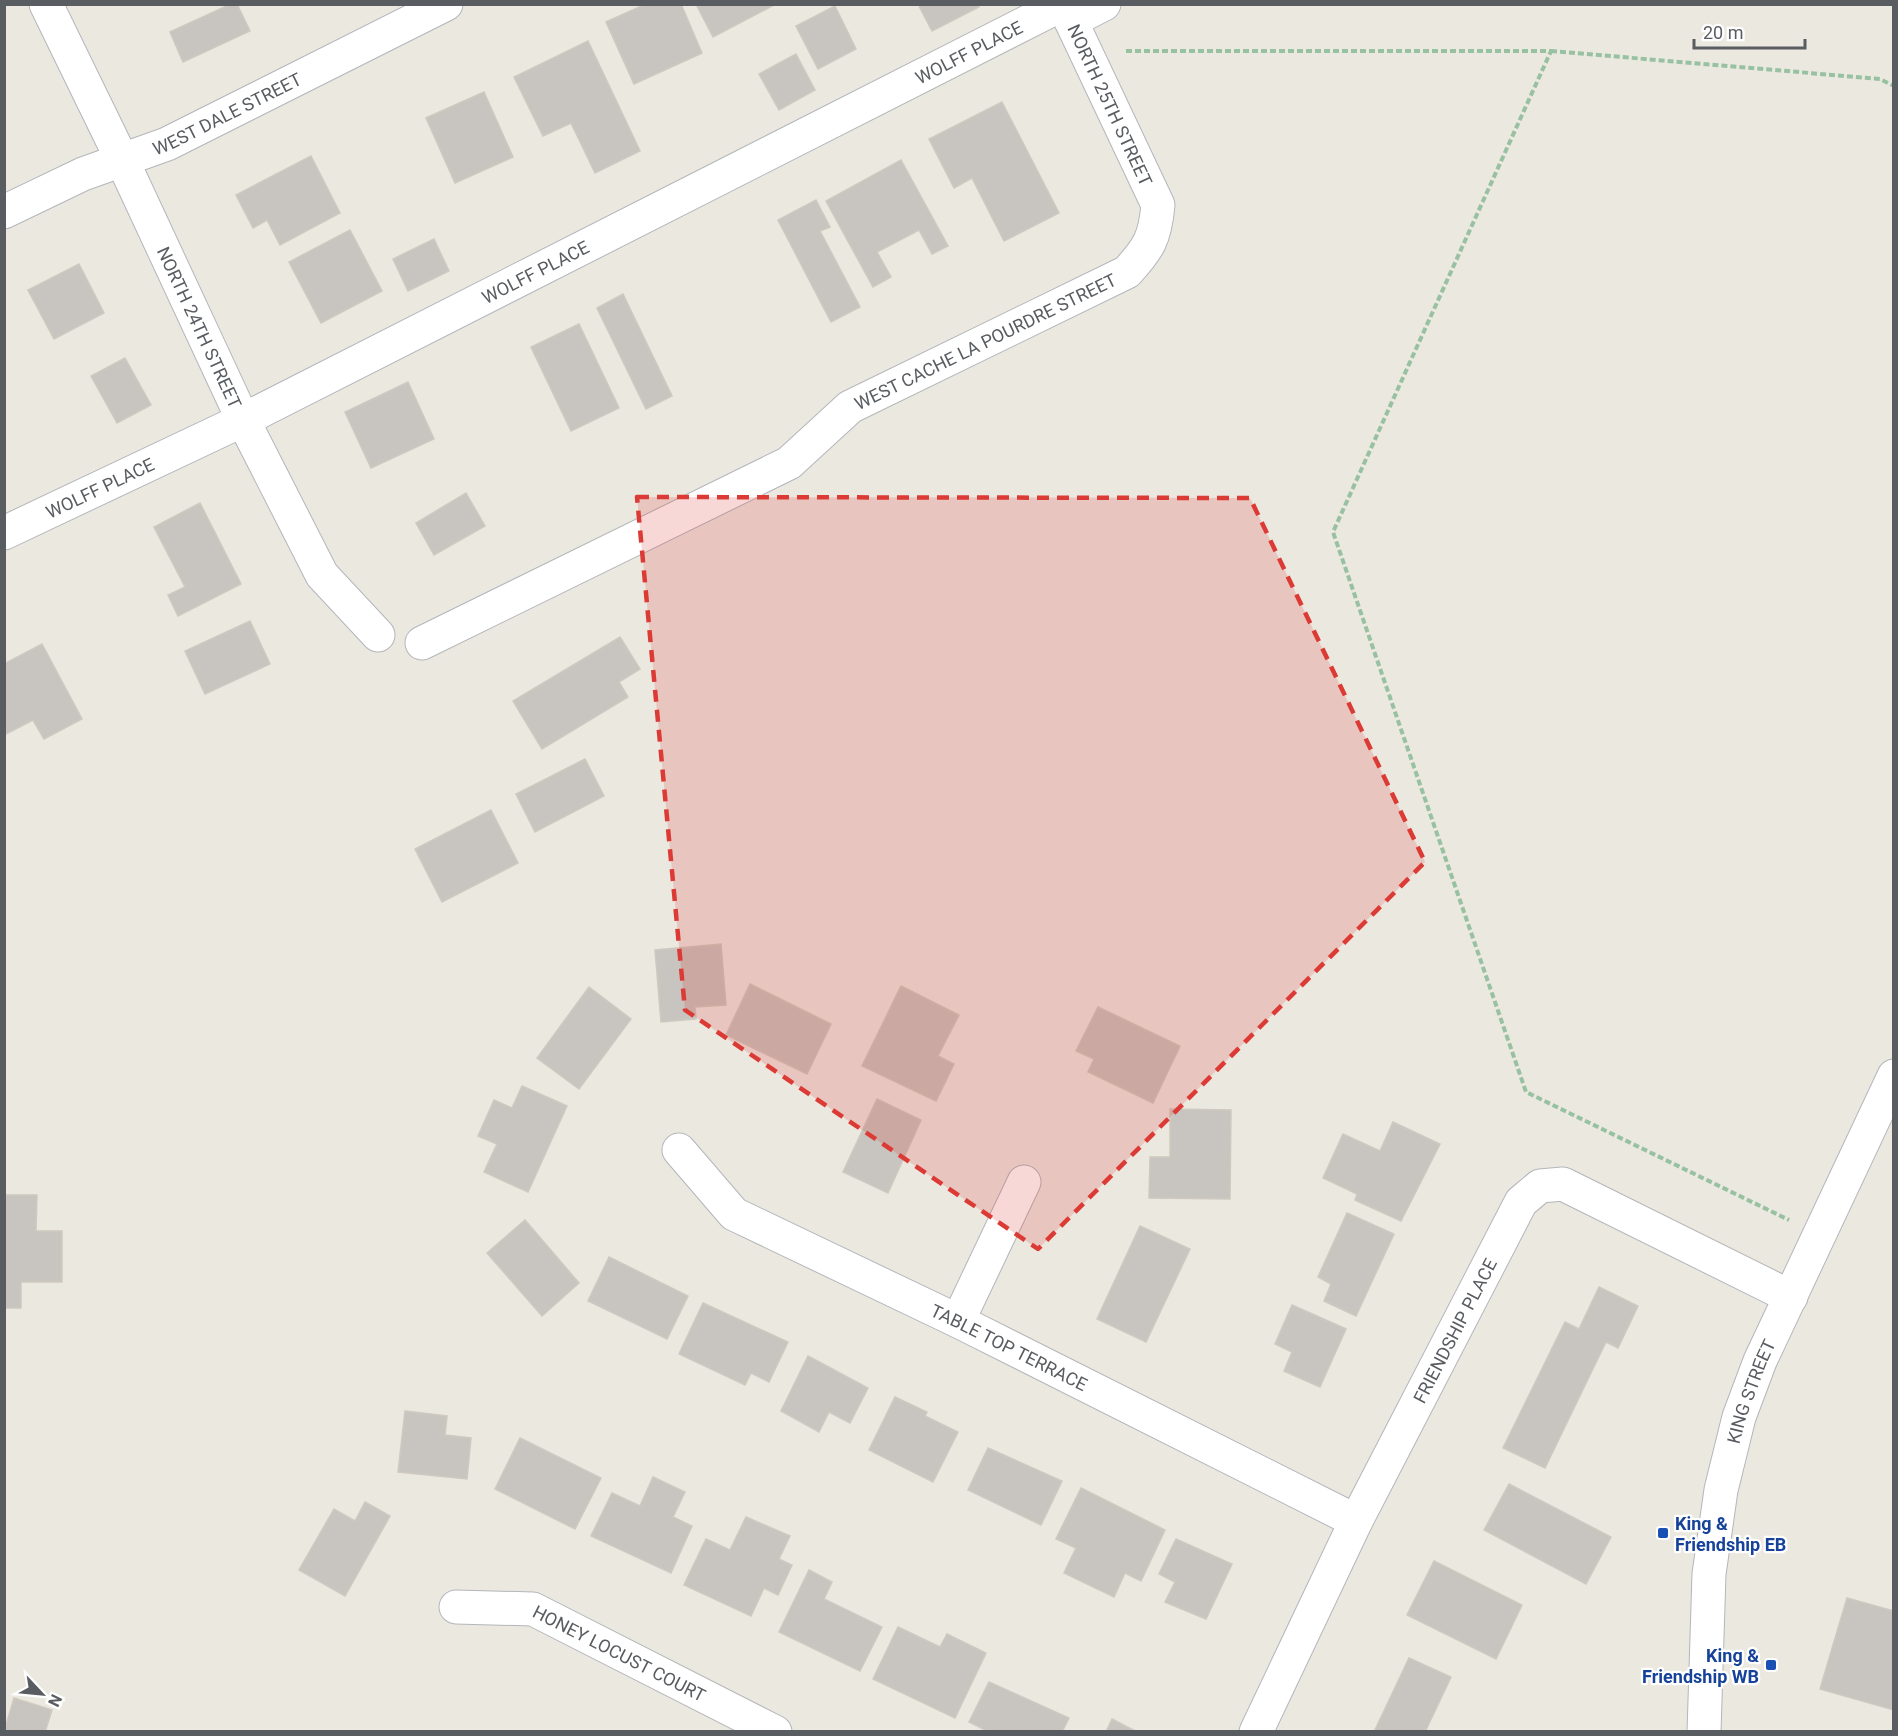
<svg xmlns="http://www.w3.org/2000/svg" width="1898" height="1736" font-family="Roboto,sans-serif">
	<rect width="100%" height="100%" fill="#ebe8e0"/>
	<!-- building -->
	<g fill="#c8c4bf" stroke="#cfc9bf" stroke-width="1.5">
		<path d="M231,4H237L250,31L183,62L170,32Z"/>
		<path d="M646,4H681L702,53L634,84L606,22Z"/>
		<path d="M696,4H774V5L713,37Z"/>
		<path d="M918,4H978L979,7L932,31Z"/>
		<path d="M835,6L856,49L818,69L796,26Z"/>
		<path d="M588,41L640,151L595,173L571,123L543,136L514,77Z"/>
		<path d="M796,54L815,90L779,110L759,74Z"/>
		<path d="M484,92L513,157L455,183L426,118Z"/>
		<path d="M1002,102L1059,213L1004,241L972,178L954,188L929,139Z"/>
		<path d="M311,156L340,213L280,245L267,220L253,228L236,195Z"/>
		<path d="M901,160L948,246L932,254L919,230L877,252L891,277L873,287L826,201Z"/>
		<path d="M816,200L830,227L820,231L860,307L831,322L778,220Z"/>
		<path d="M350,230L382,291L321,323L289,262Z"/>
		<path d="M434,239L449,271L408,291L393,259Z"/>
		<path d="M79,264L104,313L54,339L28,290Z"/>
		<path d="M623,294L672,396L646,409L597,308Z"/>
		<path d="M579,324L619,408L571,431L531,347Z"/>
		<path d="M125,358L151,405L117,423L91,376Z"/>
		<path d="M408,382L434,439L371,468L345,412Z"/>
		<path d="M466,493L485,526L434,555L416,523Z"/>
		<path d="M200,503L241,584L178,616L168,595L185,587L154,527Z"/>
		<path d="M250,621L270,664L205,694L185,651Z"/>
		<path d="M620,637L640,669L619,682L628,697L542,749L513,701Z"/>
		<path d="M42,644L82,719L44,739L33,720L4,735V664Z"/>
		<path d="M585,759L604,796L535,832L516,794Z"/>
		<path d="M491,810L518,863L442,902L415,849Z"/>
		<path d="M721,944L726,1005L695,1007L696,1019L661,1022L655,950Z"/>
		<path d="M750,984L831,1024L807,1074L726,1035Z"/>
		<path d="M901,986L959,1015L938,1056L954,1064L936,1101L862,1066Z"/>
		<path d="M589,987L631,1019L579,1089L537,1058Z"/>
		<path d="M1098,1007L1180,1046L1153,1103L1088,1072L1094,1059L1076,1051Z"/>
		<path d="M522,1086L567,1106L528,1192L484,1172L497,1144L478,1136L494,1100L512,1108Z"/>
		<path d="M877,1099L921,1120L888,1193L843,1172Z"/>
		<path d="M1170,1109L1231,1110L1230,1199L1149,1198L1150,1157H1170Z"/>
		<path d="M1393,1122L1440,1144L1401,1221L1355,1200L1357,1194L1323,1178L1343,1134L1380,1151Z"/>
		<path d="M4,1195H37L36,1231H62V1282H21V1308H4Z"/>
		<path d="M1347,1213L1394,1234L1356,1316L1324,1301L1331,1284L1318,1277Z"/>
		<path d="M525,1220L579,1283L542,1316L487,1253Z"/>
		<path d="M1140,1226L1190,1249L1146,1342L1097,1319Z"/>
		<path d="M609,1257L688,1296L667,1339L588,1301Z"/>
		<path d="M1599,1287L1638,1306L1618,1348L1606,1342L1545,1468L1503,1448L1565,1322L1579,1329Z"/>
		<path d="M703,1303L788,1342L769,1382L751,1373L745,1385L679,1354Z"/>
		<path d="M1292,1305L1346,1329L1320,1387L1284,1371L1292,1352L1275,1344Z"/>
		<path d="M808,1356L868,1388L850,1423L829,1412L819,1432L781,1411Z"/>
		<path d="M895,1397L927,1412L925,1416L958,1432L933,1482L869,1450Z"/>
		<path d="M405,1411L447,1416L445,1435L471,1438L467,1479L398,1472Z"/>
		<path d="M520,1438L601,1478L575,1529L495,1489Z"/>
		<path d="M988,1448L1062,1481L1041,1525L968,1490Z"/>
		<path d="M653,1477L685,1492L673,1517L692,1526L671,1573L591,1536L612,1493L640,1506Z"/>
		<path d="M1509,1484L1611,1537L1586,1584L1484,1530Z"/>
		<path d="M1081,1488L1165,1530L1141,1581L1125,1573L1114,1597L1064,1573L1076,1548L1056,1539Z"/>
		<path d="M365,1502L390,1516L345,1596L299,1570L334,1509L355,1521Z"/>
		<path d="M746,1517L790,1536L779,1559L792,1565L778,1595L764,1588L751,1616L684,1585L706,1539L730,1550Z"/>
		<path d="M1176,1539L1232,1564L1206,1619L1165,1602L1175,1582L1159,1574Z"/>
		<path d="M1434,1561L1522,1605L1496,1659L1407,1615Z"/>
		<path d="M809,1570L832,1582L824,1599L882,1627L860,1671L779,1632Z"/>
		<path d="M1847,1598L1894,1611V1710L1820,1689Z"/>
		<path d="M898,1627L940,1647L947,1634L986,1653L955,1718L873,1679Z"/>
		<path d="M1409,1658L1451,1677L1425,1732H1374Z"/>
		<path d="M989,1682L1069,1718L1062,1732H989L969,1722Z"/>
		<path d="M14,1698L52,1710L45,1732H4Z"/>
		<path d="M1112,1719L1135,1731V1732H1106Z"/>
	</g>
	<g fill="none" stroke-linecap="round" stroke-linejoin="round">
		<!-- minor casing -->
		<g stroke="#b3b6ba" stroke-width="35">
			<g id="minor">
				<path id="s1" d="M46,4L123,162L243,420L322,575L378,635"/>
				<path d="M1071,21L1104,4"/>
				<path id="s2" d="M4,212L83,174L167,144L446,4"/>
				<path id="s3" d="M4,533L243,420L1063,4"/>
				<path id="s4" d="M422,643L789,463L850,407L1127,272C1149,248 1155,238 1158,205L1063,4"/>
				<path id="s5" d="M679,1150L734,1214L958,1321L1356,1521"/>
				<path d="M958,1321L1024,1182"/>
				<path id="s6" d="M456,1607L533,1609L775,1732"/>
				<path id="s7" d="M1256,1732L1356,1521L1521,1202L1540,1186L1563,1184L1791,1297"/>
				<path id="s8" d="M1704,1732L1709,1574L1721,1490L1739,1417L1760,1361L1894,1076"/>
			</g>
		</g>
		<!-- path -->
		<g stroke="#98c1a1" stroke-width="4" stroke-dasharray="6 3" stroke-linecap="butt">
			<path d="M1126,51H1551L1333,532L1526,1092L1789,1220"/>
			<path d="M1551,51L1880,79L1894,86"/>
		</g>
		<!-- minor -->
		<use href="#minor" stroke="#fff" stroke-width="33"/>
	</g>
	<!-- marked area -->
	<path fill="#dc3a35" fill-opacity="0.2" stroke="#dc3a35" stroke-width="4.5" stroke-dasharray="12 8" stroke-linejoin="round" d="M637,497L1250,498L1425,862L1038,1249L685,1010Z"/>
	<!-- markers -->
	<g fill="#1a4fb4" stroke="#fff" stroke-width="2">
		<rect x="1657" y="1527" width="12" height="12" rx="3"/>
		<rect x="1765" y="1659" width="12" height="12" rx="3"/>
	</g>
	<g text-anchor="middle" dominant-baseline="central" stroke-width="4.5" stroke-linejoin="round" paint-order="stroke">
		<!-- street labels -->
		<g font-size="18" fill="#595c60" stroke="#fff">
			<text stroke="none"><textPath href="#s3" startOffset="1078">WOLFF PLACE</textPath></text>
			<text transform="translate(1110 105) rotate(65)">NORTH 25TH STREET</text>
			<text stroke="none"><textPath href="#s2" startOffset="244">WEST DALE STREET</textPath></text>
			<text stroke="none"><textPath href="#s3" startOffset="592">WOLFF PLACE</textPath></text>
			<text stroke="none"><textPath href="#s1" startOffset="358">NORTH 24TH STREET</textPath></text>
			<text stroke="none"><textPath href="#s4" startOffset="642">WEST CACHE LA POURDRE STREET</textPath></text>
			<text stroke="none"><textPath href="#s3" startOffset="106">WOLFF PLACE</textPath></text>
			<text stroke="none"><textPath href="#s7" startOffset="448">FRIENDSHIP PLACE</textPath></text>
			<text stroke="none"><textPath href="#s5" startOffset="390">TABLE TOP TERRACE</textPath></text>
			<text stroke="none"><textPath href="#s8" startOffset="346">KING STREET</textPath></text>
			<text stroke="none"><textPath href="#s6" startOffset="174">HONEY LOCUST COURT</textPath></text>
		</g>
		<!-- transit labels -->
		<g font-size="18" font-weight="bold" fill="#164399" stroke="#fff" text-anchor="start">
			<text x="1675" y="1523">King &amp;<tspan x="1675" dy="21">Friendship EB</tspan></text>
			<text x="1759" y="1655" text-anchor="end">King &amp;<tspan x="1759" dy="21">Friendship WB</tspan></text>
		</g>
	</g>
	<!-- border -->
	<rect width="1898" height="1736" fill="none" stroke="#595c60" stroke-width="12"/>
	<!-- north arrow -->
	<g transform="translate(42 1694) rotate(116)" stroke="#ffffff" stroke-width="4.5" paint-order="stroke">
	<path d="M0-4.5L10 22L0 15L-10 22Z" fill="#595c60"/>
	<text y="-9" font-size="16" font-weight="bold" text-anchor="middle" fill="#595c60">N</text>
	</g>
	<!-- scale -->
	<path d="M1694 39v9h111v-9" fill="none" stroke="#595c60" stroke-width="3"/>
	<text x="1703" y="39" font-size="18" fill="#595c60" stroke="#ffffff" stroke-width="4.5" paint-order="stroke">20 m</text>
</svg>
